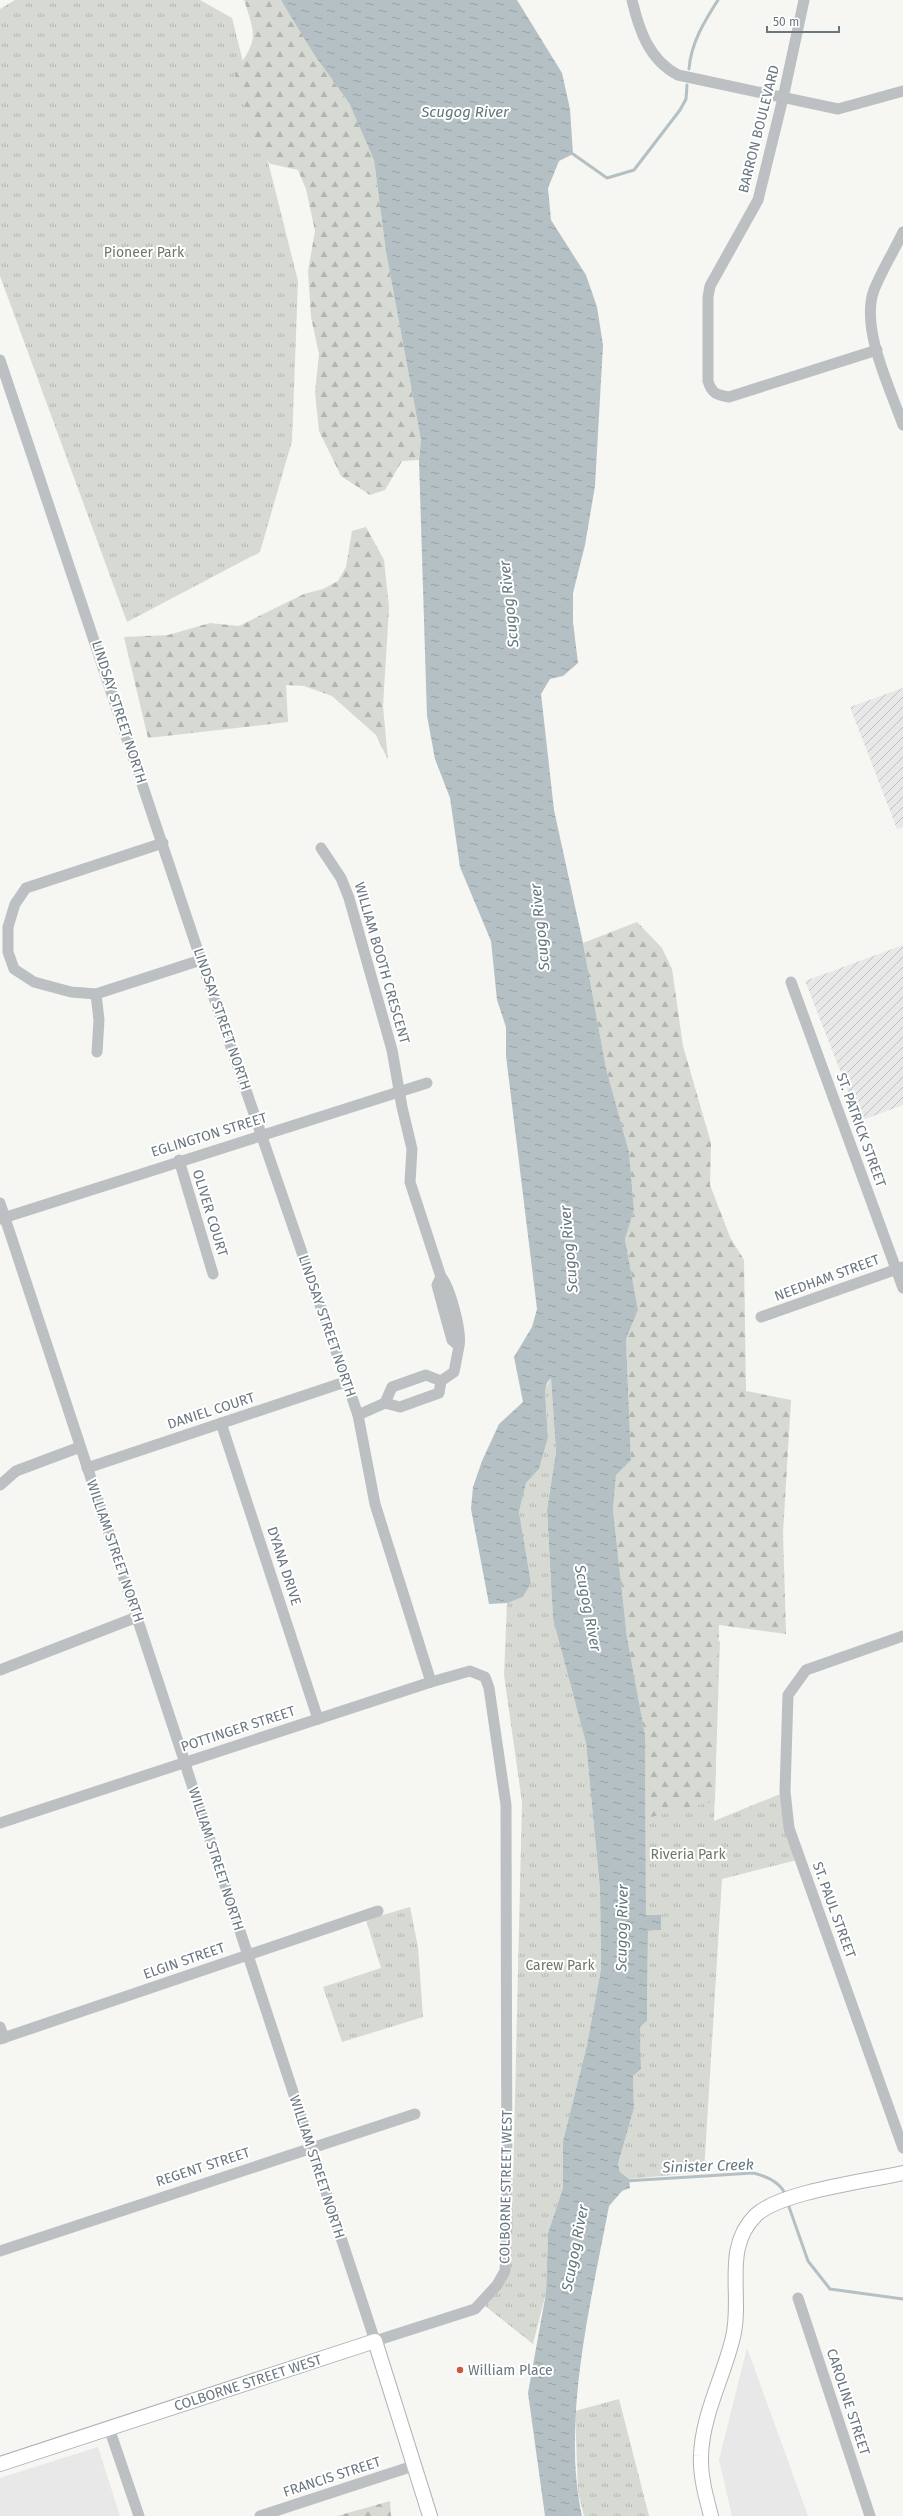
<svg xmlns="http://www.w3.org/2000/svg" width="903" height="2516" font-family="'Fira Sans',sans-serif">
	<defs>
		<pattern id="industrial-furrows" width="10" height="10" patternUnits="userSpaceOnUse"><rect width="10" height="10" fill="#e7e8e7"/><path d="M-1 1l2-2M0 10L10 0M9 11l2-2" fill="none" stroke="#bfc1c1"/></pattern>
		<pattern id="grass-tufts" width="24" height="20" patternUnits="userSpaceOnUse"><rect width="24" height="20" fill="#d6dad3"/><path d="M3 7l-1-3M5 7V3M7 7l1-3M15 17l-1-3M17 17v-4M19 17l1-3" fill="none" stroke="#b2b6b1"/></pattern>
		<pattern id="forest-firs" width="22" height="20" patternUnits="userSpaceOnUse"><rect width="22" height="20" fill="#d6dad3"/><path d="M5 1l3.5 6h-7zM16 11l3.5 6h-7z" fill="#b2b6b1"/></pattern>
		<pattern id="water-ripples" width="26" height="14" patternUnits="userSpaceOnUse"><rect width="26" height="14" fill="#b4c0c3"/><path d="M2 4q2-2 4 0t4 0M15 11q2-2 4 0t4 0" fill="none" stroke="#96a1a4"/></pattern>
	</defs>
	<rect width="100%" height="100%" fill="#f6f6f3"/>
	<!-- built -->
	<g fill="#e7e8e7">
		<path d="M747,2348L808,2516H732L719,2460Z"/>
		<path d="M98,2447L120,2516H0V2478Z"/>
	</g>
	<!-- industrial -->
	<g fill="url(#industrial-furrows)">
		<path d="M903,688V827L897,829L850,707Z"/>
		<path d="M903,945V1105L860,1121L805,981Z"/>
	</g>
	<!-- grass -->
	<g fill="url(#grass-tufts)">
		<path d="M15,0H200L232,18L298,281L292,441L260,552L127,622L0,276V9Z"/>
		<path d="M551,1378L556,1452L547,1510L553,1619L586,1743L600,1889L601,1969L587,2045L563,2141V2188L548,2233L546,2293L533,2344L485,2306L499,2287L512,2225L522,1802L504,1675L507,1603L523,1597L531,1583L519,1512L526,1483L539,1469L548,1438L545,1390Z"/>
		<path d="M720,1641L714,1821L785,1792L801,1859L722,1879L704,2172L629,2179L620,2172L618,2164L634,2108L633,2076L641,2069L640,2027L647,2021L648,1931L661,1930L646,1916L645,1735L634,1672Z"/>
		<path d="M410,1907L418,1947L423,2017L342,2042L323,1987L381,1968L366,1920Z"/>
		<path d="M619,2399L649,2516H584L578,2492L575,2411Z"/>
	</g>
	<!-- forest -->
	<g fill="url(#forest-firs)">
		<path d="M244,0H281L286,5L315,56L349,103L374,160L386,252L421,440L419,460L402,461L385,490L370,495L341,476L319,431L315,392L319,354L311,317L308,271L315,231L306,189L298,170L271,164L257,149L235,73C257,39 257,39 244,0Z"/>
		<path d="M366,527L384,560L389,607L383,706L388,760L376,735L332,696L304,686L286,685L288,722L148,738L124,637L168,635L210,623L239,626L304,594L323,589L338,581L346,567L352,531Z"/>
		<path d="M637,922L662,948L672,969L683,1046L711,1143L710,1185L730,1237L744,1260L746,1391L791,1400L783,1533L786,1634L719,1625L715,1801L647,1818L645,1735L627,1637L613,1510L616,1474L631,1460L626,1339L638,1310L625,1239L634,1210L629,1152L606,1068L583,943Z"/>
		<path d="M390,2501L391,2516H337Z"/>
	</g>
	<!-- water -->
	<path fill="url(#water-ripples)" d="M281,0H517L562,73L570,109L573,154L559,161L548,188L551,220L586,275L597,307L603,345L595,486L585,545L573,593V622L578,663L563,676L550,679L541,694L554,810L583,943L606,1068L629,1152L634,1210L625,1239L638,1310L626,1339L631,1460L616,1475L613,1510L627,1637L645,1735L646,1915H661V1930L648,1931L647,2021L640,2027L641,2069L633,2076L634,2108L618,2164L620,2172L629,2179L630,2188L622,2191L609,2206C591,2302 561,2421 582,2516H545L528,2393L546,2293L548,2233L563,2188V2141L587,2045L601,1969L600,1889L586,1743L553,1619L547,1510L556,1452L551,1378L547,1383L545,1391L548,1438L539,1469L526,1483L519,1512L531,1583L523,1597L507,1603L489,1604L471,1509L473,1487L482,1461L499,1424L523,1402L514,1357L532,1327L537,1309L506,1056V1027L497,1000L491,941L460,867L450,798L435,759L427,716L419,460L421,440L386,252L374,160L349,103L315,56Z"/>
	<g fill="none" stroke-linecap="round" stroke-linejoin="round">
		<!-- stream -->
		<g stroke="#b4c0c3" stroke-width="3">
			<path d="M689,69C691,43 704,22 718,0"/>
			<path d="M573,154L607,178L634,170L680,110L686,99L687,85"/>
			<path d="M625,2181L753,2173C766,2176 781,2182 786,2196"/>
			<path d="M788,2204L808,2261L830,2289L903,2299"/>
		</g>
		<!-- major casing -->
		<g stroke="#b0b4b7" stroke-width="16">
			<g id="major">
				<path d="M0,2464L375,2341L430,2516"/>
				<path d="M711,2516C706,2497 700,2476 701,2456C702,2415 724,2376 733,2337C743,2295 722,2248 756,2215C780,2192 867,2181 903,2173"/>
			</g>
		</g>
		<!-- minor -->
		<g stroke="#bcc0c3" stroke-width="11">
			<path d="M632,0C639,30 649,60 678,75L838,109L903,91"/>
			<path d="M804,0L783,98L758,200L710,286L708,297V381C712,394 717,395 729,397L877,350"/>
			<path d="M903,232C894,251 882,270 874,290C860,328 890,388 903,425"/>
			<path d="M0,360L201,960L358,1415L375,1504L431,1682"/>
			<path d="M163,843L26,888L15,904L8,927V952L14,969L34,982L71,992L96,994L201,960"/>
			<path d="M321,848L341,878L349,898L392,1050L402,1107L412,1149L410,1182L441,1277"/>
			<path d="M791,982L903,1288"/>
			<path d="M96,994L99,1020L97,1052"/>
			<path d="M179,1160L213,1274"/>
			<path d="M0,1203L185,1763L188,1773C249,1963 312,2152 375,2341L475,2309L497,2285L505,2271L507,2225L506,1805L489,1688L485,1677L470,1671L431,1682L0,1823"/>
			<path d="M0,1219L427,1083"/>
			<path d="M761,1317L903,1267"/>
			<path d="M441,1381L439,1393L400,1407L385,1403L392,1387L426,1375L441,1381L454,1372L459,1346L452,1340L444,1311L437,1285L441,1277C450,1287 462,1332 459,1346"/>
			<path d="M358,1415L385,1403"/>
			<path d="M221,1423L318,1719"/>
			<path d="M87,1468L345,1382"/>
			<path d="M0,1485L16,1471L80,1447"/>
			<path d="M903,1636L806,1670L788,1695L785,1791L789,1828L903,2148"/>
			<path d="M0,1670L137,1617"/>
			<path d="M0,2027L4,2038"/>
			<path d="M0,2039L378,1911"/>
			<path d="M0,2251L415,2114"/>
			<path d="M798,2298L870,2516"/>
			<path d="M109,2428L139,2516"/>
			<path d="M260,2516L413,2466"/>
		</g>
		<!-- major -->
		<use href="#major" stroke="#fff" stroke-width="14"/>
	</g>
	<!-- markers -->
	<circle fill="#ce573c" stroke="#fff" stroke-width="1.5" cx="460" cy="2370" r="4"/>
	<g text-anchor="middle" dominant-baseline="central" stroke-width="4" stroke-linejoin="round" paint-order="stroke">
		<!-- street labels -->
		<g font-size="14" fill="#697781" stroke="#fff">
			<text transform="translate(759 129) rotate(-76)">BARRON BOULEVARD</text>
			<text transform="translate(119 712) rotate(72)">LINDSAY STREET NORTH</text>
			<text transform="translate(382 963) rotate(74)">WILLIAM BOOTH CRESCENT</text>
			<text transform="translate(222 1019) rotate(71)">LINDSAY STREET NORTH</text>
			<text transform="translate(861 1130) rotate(70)">ST. PATRICK STREET</text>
			<text transform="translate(209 1135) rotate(-17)">EGLINGTON STREET</text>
			<text transform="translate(210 1213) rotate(73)">OLIVER COURT</text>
			<text transform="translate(827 1278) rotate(-20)">NEEDHAM STREET</text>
			<text transform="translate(327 1326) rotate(71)">LINDSAY STREET NORTH</text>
			<text transform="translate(211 1411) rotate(-18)">DANIEL COURT</text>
			<text transform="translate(115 1551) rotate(71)">WILLIAM STREET NORTH</text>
			<text transform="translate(284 1566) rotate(72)">DYANA DRIVE</text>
			<text transform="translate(238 1729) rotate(-18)">POTTINGER STREET</text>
			<text transform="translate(216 1859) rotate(72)">WILLIAM STREET NORTH</text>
			<text transform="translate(834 1910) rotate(70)">ST. PAUL STREET</text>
			<text transform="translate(184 1961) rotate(-19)">ELGIN STREET</text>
			<text transform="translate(203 2167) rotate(-18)">REGENT STREET</text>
			<text transform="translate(317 2167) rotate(72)">WILLIAM STREET NORTH</text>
			<text transform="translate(506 2187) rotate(-89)">COLBORNE STREET WEST</text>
			<text transform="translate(248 2383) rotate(-18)">COLBORNE STREET WEST</text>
			<text transform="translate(848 2402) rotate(72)">CAROLINE STREET</text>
			<text transform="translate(332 2477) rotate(-18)">FRANCIS STREET</text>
		</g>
		<!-- park labels -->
		<g font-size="14" fill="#6b7967" stroke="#fff">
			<text x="144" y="252">Pioneer Park</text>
			<text x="688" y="1854">Riveria Park</text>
			<text x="560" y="1965">Carew Park</text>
		</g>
		<!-- poi labels -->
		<g font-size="14" fill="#697781" stroke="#fff" text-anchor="start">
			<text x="468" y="2370">William Place</text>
		</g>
		<!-- water labels -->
		<g font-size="15" font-style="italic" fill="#64777d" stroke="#fff">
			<text x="465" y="112">Scugog River</text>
			<text transform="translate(509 604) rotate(-96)">Scugog River</text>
			<text transform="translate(540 927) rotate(-96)">Scugog River</text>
			<text transform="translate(569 1249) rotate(-95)">Scugog River</text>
			<text transform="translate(588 1608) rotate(79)">Scugog River</text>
			<text transform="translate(622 1928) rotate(-89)">Scugog River</text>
			<text transform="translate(708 2166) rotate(-2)">Sinister Creek</text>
			<text transform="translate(575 2248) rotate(-79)">Scugog River</text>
		</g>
	</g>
	<!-- scale -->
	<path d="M767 26v6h72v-6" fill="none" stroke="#697781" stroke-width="2"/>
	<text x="773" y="26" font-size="12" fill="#697781" stroke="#ffffff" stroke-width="3" paint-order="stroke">50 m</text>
</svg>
